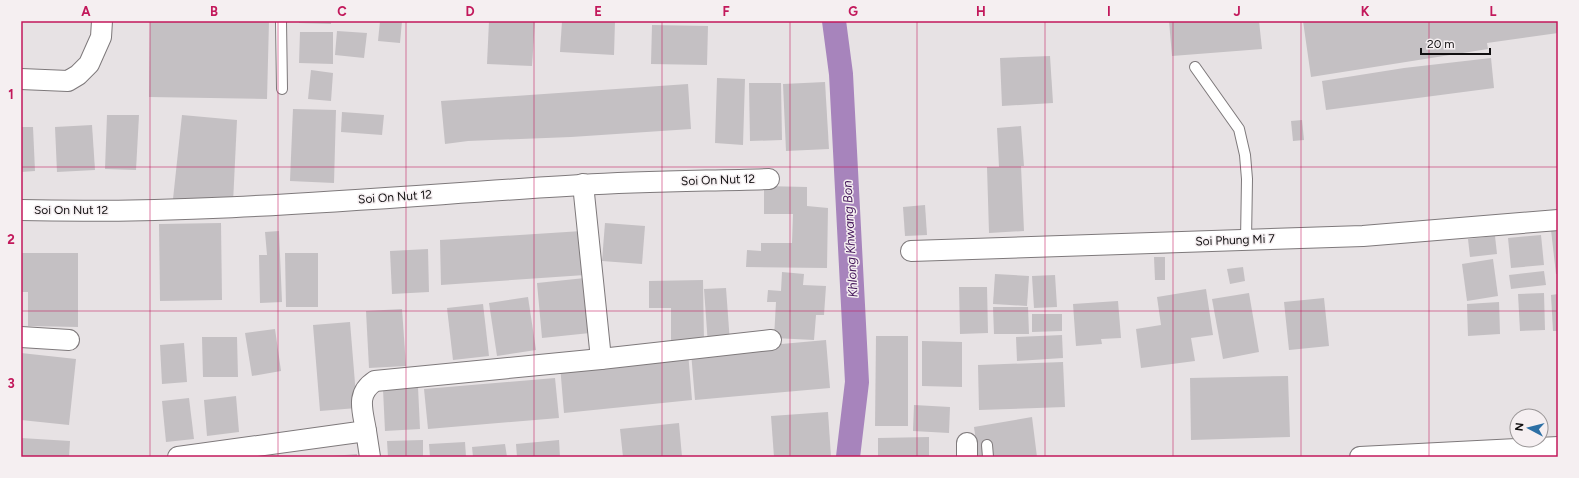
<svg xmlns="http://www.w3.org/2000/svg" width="1579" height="478" font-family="Figtree,sans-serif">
	<rect width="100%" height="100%" fill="#e7e2e4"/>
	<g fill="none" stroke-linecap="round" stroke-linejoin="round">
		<!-- canal -->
		<path stroke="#a784bc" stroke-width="24" d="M834,21L841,74L857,382L848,457"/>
	</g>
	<!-- building -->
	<g fill="#c4c0c3">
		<path d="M150,21H269L267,99L149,97Z"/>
		<path d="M299,21H331V24L299,23Z"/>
		<path d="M380,21H402L400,43L378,41Z"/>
		<path d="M489,21H535L532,66L487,64Z"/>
		<path d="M562,21H615L614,55L560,52Z"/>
		<path d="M1169,21H1259L1262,49L1172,56Z"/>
		<path d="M1303,21H1558V33L1487,43L1488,49L1311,77Z"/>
		<path d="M652,25L708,26L707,65L651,64Z"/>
		<path d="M337,31L367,33L364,58L335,55Z"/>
		<path d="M300,32H333V64L299,63Z"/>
		<path d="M1050,56L1053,103L1002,106L1000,58Z"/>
		<path d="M1491,58L1494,88L1326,110L1322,81L1404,68Z"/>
		<path d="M311,70L333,73L331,101L308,99Z"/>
		<path d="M717,78L745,79L743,145L715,143Z"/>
		<path d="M825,82L829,149L786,151L783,84Z"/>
		<path d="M749,83H781L782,140L750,141Z"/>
		<path d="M688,84L691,129L571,137L468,141L445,144L441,101Z"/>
		<path d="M293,109L336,110L334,183L290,181Z"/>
		<path d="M342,112L384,115L382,135L341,132Z"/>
		<path d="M107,115H139L136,170L105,169Z"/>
		<path d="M182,115L237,120L233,203L173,199Z"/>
		<path d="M1302,120L1304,140L1293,141L1291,121Z"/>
		<path d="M92,125L95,170L57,172L55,127Z"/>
		<path d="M1021,126L1024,166H1021L1024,231L989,233L987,167H999L997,128Z"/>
		<path d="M21,127H33L35,171L21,172Z"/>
		<path d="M764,186L807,187V206L828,208L827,268L746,267L747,250L761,251V243H792L793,214H764Z"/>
		<path d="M925,205L927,235L905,236L903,207Z"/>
		<path d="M221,223L222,300L160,301L159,224Z"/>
		<path d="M605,223L645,226L642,264L602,261Z"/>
		<path d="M1558,229V274H1556L1551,230Z"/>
		<path d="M279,231L282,302L260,303L259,255H267L265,232Z"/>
		<path d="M582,231L585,275L441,285L440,240Z"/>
		<path d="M1541,235L1544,265L1511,268L1508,238Z"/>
		<path d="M1495,236L1497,254L1470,257L1468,239Z"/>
		<path d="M428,249L429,292L392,294L390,251Z"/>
		<path d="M21,253H78V327L28,326V292H21Z"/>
		<path d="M285,253H318V307H286Z"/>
		<path d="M1154,257H1165V280H1155Z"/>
		<path d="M1493,259L1498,296L1467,301L1462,264Z"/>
		<path d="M1243,267L1245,281L1230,284L1227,269Z"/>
		<path d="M1544,271L1546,285L1511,289L1509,275Z"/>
		<path d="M782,272L804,274L803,285L826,286L824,315H816L814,340L774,338L776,302H767L768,290L781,291Z"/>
		<path d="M995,274L1029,276L1027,306L993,304Z"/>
		<path d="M1055,275L1057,307L1034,308L1032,276Z"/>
		<path d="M585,278L590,333L542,338L537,283Z"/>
		<path d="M703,280L704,343H671V308H649V281Z"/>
		<path d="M959,287H987L988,333L960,334Z"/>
		<path d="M726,288L730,343L708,345L704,289Z"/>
		<path d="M1206,289L1213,335L1191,338L1195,361L1141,368L1136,329L1161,325L1157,297Z"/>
		<path d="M1249,293L1259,352L1223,359L1212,299Z"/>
		<path d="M1544,293L1545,330L1520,331L1518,294Z"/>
		<path d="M1558,294V331H1553L1551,295Z"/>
		<path d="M528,297L536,350L497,356L489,303Z"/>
		<path d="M1324,298L1329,346L1289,350L1284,302Z"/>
		<path d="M1118,301L1121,338L1101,339L1102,344L1076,346L1073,304Z"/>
		<path d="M1499,302L1500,334L1468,336L1467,304Z"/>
		<path d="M483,304L489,356L453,360L447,308Z"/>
		<path d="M993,307H1028L1029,334H994Z"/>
		<path d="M402,309L406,366L369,368L366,311Z"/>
		<path d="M1032,314H1062V331L1032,332Z"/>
		<path d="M350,322L357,408L320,411L313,325Z"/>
		<path d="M275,329L281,371L252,376L245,333Z"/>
		<path d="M1062,335L1063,358L1017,361L1016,337Z"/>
		<path d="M876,336H908V426H875Z"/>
		<path d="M202,337H237L238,377H203Z"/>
		<path d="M826,340L830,388L695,400L691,352Z"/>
		<path d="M922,341L962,342V387L922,386Z"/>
		<path d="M184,343L187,382L162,384L160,345Z"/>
		<path d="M688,352L692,400L564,413L560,365Z"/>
		<path d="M21,353L76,359L69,425L21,420Z"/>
		<path d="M1063,362L1065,407L979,410L978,365Z"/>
		<path d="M1288,376L1290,437L1191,440L1190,378Z"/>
		<path d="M555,378L559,418L428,429L424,389Z"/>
		<path d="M418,387L420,429L385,431L383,389Z"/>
		<path d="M236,396L239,432L207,436L204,400Z"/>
		<path d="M189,398L194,439L166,442L162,401Z"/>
		<path d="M914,405L950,407L949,433L913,431Z"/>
		<path d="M828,412L831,457H774L771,416Z"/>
		<path d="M1032,417L1037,457H978L974,427Z"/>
		<path d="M679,423L682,457H623L620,429Z"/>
		<path d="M929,437V457H878V438Z"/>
		<path d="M21,438L70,441L69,457H21Z"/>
		<path d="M423,440V457H388L387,441Z"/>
		<path d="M559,440L560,457H517L516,444Z"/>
		<path d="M465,442L466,457H430L429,444Z"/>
		<path d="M505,444L507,457H473L472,447Z"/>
		<path d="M357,454V457H333V456Z"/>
	</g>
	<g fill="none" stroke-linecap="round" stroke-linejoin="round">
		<!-- lane casing -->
		<g stroke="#7e797b" stroke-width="12">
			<g id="lane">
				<path d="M281,21L282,89"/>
				<path d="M1195,67L1239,129L1245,155L1247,179L1246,240"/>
				<path d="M987,445L988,457"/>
			</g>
		</g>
		<!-- street casing -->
		<g stroke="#7e797b" stroke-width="22">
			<g id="street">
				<path d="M21,79L68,81L78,75L89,64L101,37L102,21"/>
				<path d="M583,184L601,359"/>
				<path d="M21,210C208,215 395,196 581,185C643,181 706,181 769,179"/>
				<path d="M911,251L1363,236L1558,220"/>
				<path d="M21,337L69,340"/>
				<path d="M366,431L370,457"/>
				<path d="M178,457L366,431C363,411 355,394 375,381L601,359L771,340"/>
				<path d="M967,457V443"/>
				<path d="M1360,457L1558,447"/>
			</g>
		</g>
		<!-- lane -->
		<use href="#lane" stroke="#fff" stroke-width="10"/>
		<!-- street -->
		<use href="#street" stroke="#fff" stroke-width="20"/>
	</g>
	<!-- grid -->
	<path fill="none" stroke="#c2185b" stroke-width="1" stroke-opacity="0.55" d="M150,21V457M278,21V457M406,21V457M534,21V457M662,21V457M790,21V457M917,21V457M1045,21V457M1173,21V457M1301,21V457M1429,21V457M21,167H1558M21,311H1558"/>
	<g text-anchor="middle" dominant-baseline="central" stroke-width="3" stroke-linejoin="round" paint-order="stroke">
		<!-- street labels -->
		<g font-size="12" fill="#121011" stroke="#f5eff1">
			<text transform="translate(718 180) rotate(-2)">Soi On Nut 12</text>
			<text transform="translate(395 197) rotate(-4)">Soi On Nut 12</text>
			<text x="71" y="210">Soi On Nut 12</text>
			<text transform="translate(1235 240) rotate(-2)">Soi Phung Mi 7</text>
		</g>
		<!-- water labels -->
		<g font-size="13" font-style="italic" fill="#45175b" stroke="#f5eff1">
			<text transform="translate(850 239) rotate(-93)">Khlong Khwang Bon</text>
		</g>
	</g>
	<!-- border -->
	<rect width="1579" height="478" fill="none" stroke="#f5eff1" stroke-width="44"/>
	<!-- north arrow -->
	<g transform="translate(1529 428) rotate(277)"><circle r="19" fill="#f5eff1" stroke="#9a9697"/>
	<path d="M0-3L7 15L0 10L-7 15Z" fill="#2d70a5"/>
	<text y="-6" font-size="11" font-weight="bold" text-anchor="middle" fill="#121011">N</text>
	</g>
	<!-- scale -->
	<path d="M1421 48v6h69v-6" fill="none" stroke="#121011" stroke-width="2"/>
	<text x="1427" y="48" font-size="12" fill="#121011" stroke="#f5eff1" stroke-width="3" paint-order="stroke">20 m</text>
	<rect x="22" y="22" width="1535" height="434" fill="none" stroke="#c2185b" stroke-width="1.5"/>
	<g font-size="13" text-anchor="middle" font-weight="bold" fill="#c2185b">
		<text x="86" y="16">A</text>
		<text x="214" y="16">B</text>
		<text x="342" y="16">C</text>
		<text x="470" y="16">D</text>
		<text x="598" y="16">E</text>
		<text x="726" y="16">F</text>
		<text x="853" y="16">G</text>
		<text x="981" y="16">H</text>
		<text x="1109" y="16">I</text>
		<text x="1237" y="16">J</text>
		<text x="1365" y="16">K</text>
		<text x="1493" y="16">L</text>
		<text x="11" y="99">1</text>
		<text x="11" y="244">2</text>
		<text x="11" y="388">3</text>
	</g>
</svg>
